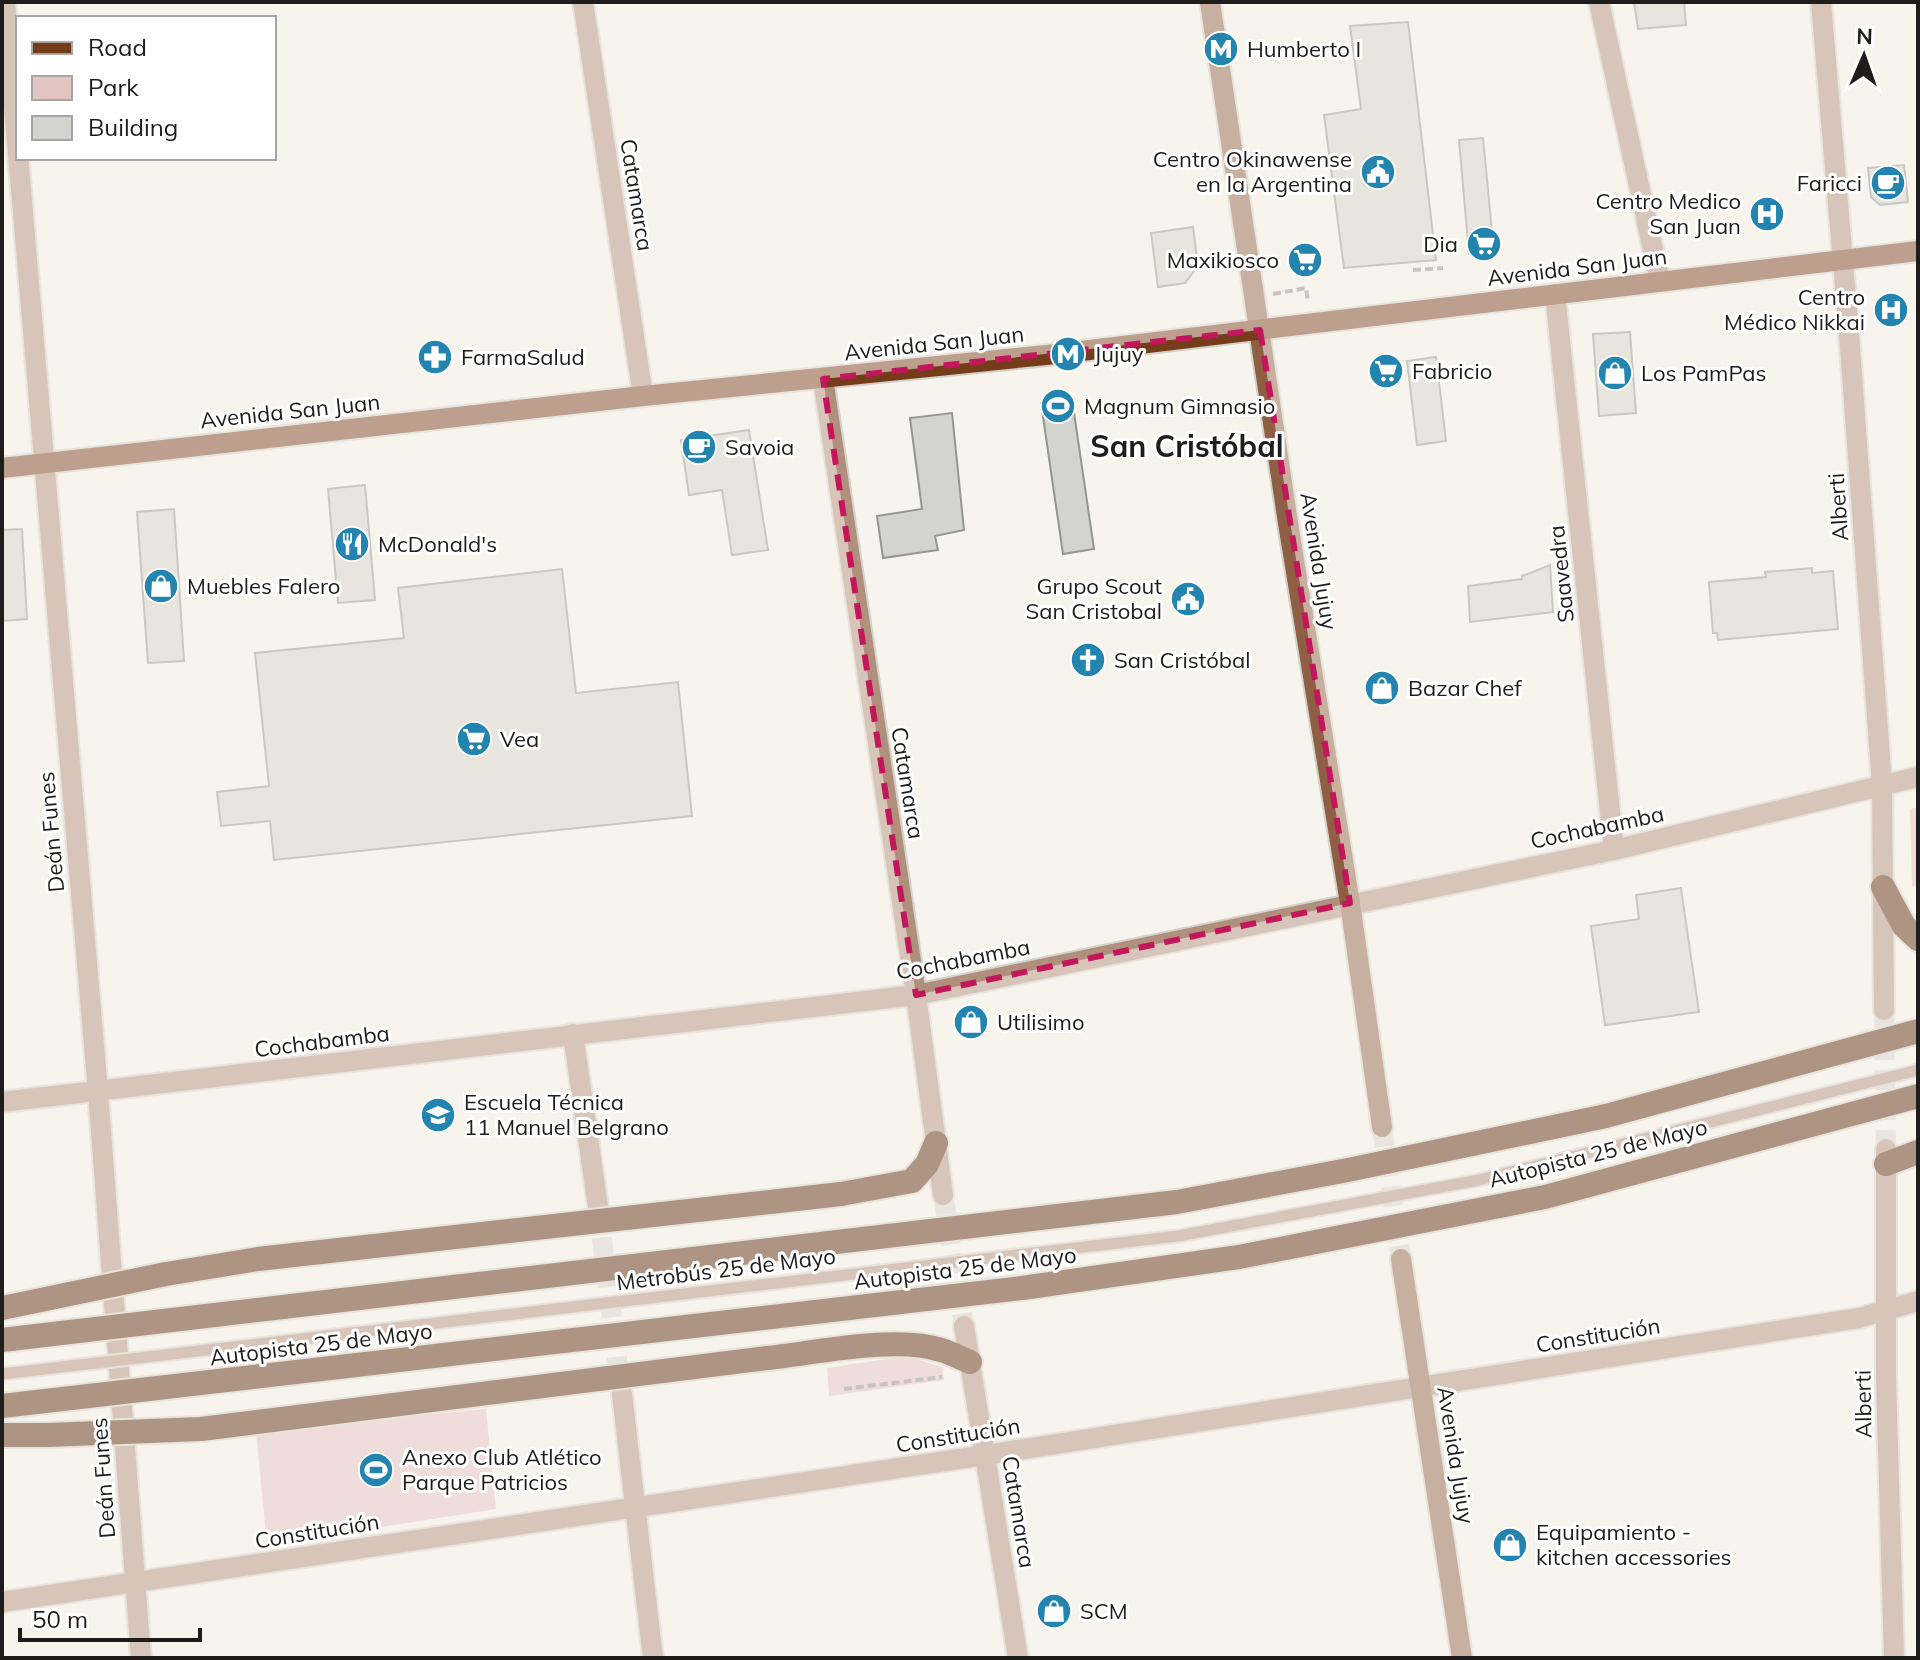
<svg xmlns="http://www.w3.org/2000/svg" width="1920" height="1660" font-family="Mulish,sans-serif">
	<rect width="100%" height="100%" fill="#f7f3ed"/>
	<!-- green -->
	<g fill="#e2c4c3">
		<path d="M1918,807V886H1912L1910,809Z"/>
		<path d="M907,1356L942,1367L944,1380L829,1396L827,1368Z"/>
		<path d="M486,1409L496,1509L267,1545L256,1431Z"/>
	</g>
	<!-- building -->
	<g fill="#d4d4ce" stroke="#959690" stroke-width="2">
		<path d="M1634,2H1684L1686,25L1638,29Z"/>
		<path d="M1408,22L1436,260L1344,268L1324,115L1361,109L1350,26Z"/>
		<path d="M1483,138L1494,252L1469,254L1459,140Z"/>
		<path d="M1904,165L1908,202L1880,205L1871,197L1868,168Z"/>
		<path d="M1193,227L1198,266L1185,283L1158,287L1151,233Z"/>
		<path d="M1630,332L1636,413L1599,416L1593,334Z"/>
		<path d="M1436,357L1446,441L1417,445L1407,361Z"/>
		<path d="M1072,399L1094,549L1063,554L1041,403Z"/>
		<path d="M952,413L964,530L935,536L938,550L883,558L877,516L922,509L910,418Z"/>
		<path d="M749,430L768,550L732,555L722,490L689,495L681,440Z"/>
		<path d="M365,485L375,600L338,603L328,489Z"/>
		<path d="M174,509L184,661L148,663L137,512Z"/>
		<path d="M22,529L27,619L2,621V530Z"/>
		<path d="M1550,565L1553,612L1470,622L1468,586L1522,579V576Z"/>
		<path d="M1812,568V573L1833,571L1838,629L1718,640L1717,633H1713L1709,582L1766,577L1765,572Z"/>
		<path d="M562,569L576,693L678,682L692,816L274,860L270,821L221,826L217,792L269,786L255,653L404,638L398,588Z"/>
		<path d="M1681,888L1699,1012L1605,1025L1591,926L1639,919L1636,895Z"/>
	</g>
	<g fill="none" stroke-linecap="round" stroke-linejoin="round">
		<!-- minor-tunnel -->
		<g stroke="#d6d3ce" stroke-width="20" stroke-dasharray="20 10" stroke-linecap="butt">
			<path d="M1884,1010L1886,1149"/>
			<path d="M943,1195L964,1326"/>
			<path d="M598,1208L621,1390"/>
		</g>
		<!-- secondary-tunnel -->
		<path stroke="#d6d3ce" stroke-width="20" stroke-dasharray="20 10" stroke-linecap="butt" d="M1382,1127L1401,1259"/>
		<!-- minor casing -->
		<g stroke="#d4d1cb" stroke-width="24">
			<g id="minor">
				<path d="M5,2L98,1092L141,1658"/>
				<path d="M583,2L643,396"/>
				<path d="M1599,2L1660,282"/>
				<path d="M1821,2L1849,334L1882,785L1884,1010"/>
				<path d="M1555,294L1614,850"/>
				<path d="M823,379L916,995L943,1195"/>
				<path d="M573,1034L598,1207"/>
				<path d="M2,1102L916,995L1614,850L1918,777"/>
				<path d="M1886,1149V1378L1894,1658"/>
				<path d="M964,1326L1018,1658"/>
				<path d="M622,1394L653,1658"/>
				<path d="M2,1602L986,1455L1859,1318L1918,1301"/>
			</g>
		</g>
		<!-- secondary casing -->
		<g stroke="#d4d1cb" stroke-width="24">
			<g id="secondary">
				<path d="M1210,2L1288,523L1350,903L1382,1127"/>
				<path d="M1401,1259L1462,1658"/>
			</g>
		</g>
		<!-- primary casing -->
		<g stroke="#d4d1cb" stroke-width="24">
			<path id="primary" d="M2,468L643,396L1056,354L1918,251"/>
		</g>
		<!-- motorway casing -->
		<g stroke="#d4d1cb" stroke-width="28">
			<g id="motorway">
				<path d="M1883,887L1904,926L1918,939"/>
				<path d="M1886,1164L1918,1152"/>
				<path d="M841,1194L912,1181L927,1164L936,1143"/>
				<path d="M767,1358C815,1353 896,1335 941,1350C951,1353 961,1358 970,1362"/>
				<path d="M2,1435H47"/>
			</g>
		</g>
		<!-- path -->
		<g stroke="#8e8c88" stroke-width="4" stroke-dasharray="8 4" stroke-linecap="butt">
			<path d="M1413,270L1443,268"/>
			<path d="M1273,294L1306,288L1308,302"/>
			<path d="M844,1389L942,1377"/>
		</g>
		<!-- minor -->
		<use href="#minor" stroke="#b18f7d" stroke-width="20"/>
		<!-- secondary -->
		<use href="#secondary" stroke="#8e5f44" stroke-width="20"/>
		<!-- primary -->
		<use href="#primary" stroke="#743c19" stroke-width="20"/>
		<!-- motorway -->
		<use href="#motorway" stroke="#552300" stroke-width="24"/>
		<!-- service-bridge casing -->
		<g stroke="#d4d1cb" stroke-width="15" stroke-linecap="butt">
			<path id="service-bridge" d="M2,1374L1178,1236L1479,1180L1918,1070"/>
		</g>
		<!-- motorway-bridge casing -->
		<g stroke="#d4d1cb" stroke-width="28" stroke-linecap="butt">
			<g id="motorway-bridge">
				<path d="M2,1308L166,1274L258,1259L841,1194"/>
				<path d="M2,1340L1177,1202L1348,1170L1606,1116L1918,1031"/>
				<path d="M2,1406L1022,1288L1239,1257L1545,1197L1918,1096"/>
				<path d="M47,1435L201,1429L767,1358"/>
			</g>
		</g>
		<!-- service-bridge -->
		<use href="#service-bridge" stroke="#b18f7d" stroke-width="11"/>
		<!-- motorway-bridge -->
		<use href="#motorway-bridge" stroke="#552300" stroke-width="24"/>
	</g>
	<!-- marked area -->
	<path d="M0 0H1920V1660H0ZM1260,330L1350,903L916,995L823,379Z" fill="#f7f3ed" fill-opacity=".55" fill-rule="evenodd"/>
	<path fill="none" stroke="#c2185b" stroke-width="6" stroke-dasharray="16 10" stroke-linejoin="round" d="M1260,330L1350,903L916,995L823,379Z"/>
	<!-- icons -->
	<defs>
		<g id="metro-disc" transform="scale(1.8)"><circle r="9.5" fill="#2384af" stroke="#fff"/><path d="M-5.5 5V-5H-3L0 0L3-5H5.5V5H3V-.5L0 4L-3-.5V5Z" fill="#fff"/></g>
		<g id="civic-disc" transform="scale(1.8)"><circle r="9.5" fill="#2384af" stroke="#fff"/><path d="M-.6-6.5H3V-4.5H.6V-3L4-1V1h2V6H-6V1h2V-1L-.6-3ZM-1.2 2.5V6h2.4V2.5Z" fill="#fff"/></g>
		<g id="cafe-disc" transform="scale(1.8)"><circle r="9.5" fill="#2384af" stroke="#fff"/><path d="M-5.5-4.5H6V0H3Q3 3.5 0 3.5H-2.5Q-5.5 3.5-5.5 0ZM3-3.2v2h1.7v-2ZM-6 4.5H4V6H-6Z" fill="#fff"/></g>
		<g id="hospital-disc" transform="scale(1.8)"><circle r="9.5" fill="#2384af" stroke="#fff"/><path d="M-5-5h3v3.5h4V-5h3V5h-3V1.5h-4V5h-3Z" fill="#fff"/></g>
		<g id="supermarket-disc" transform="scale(1.8)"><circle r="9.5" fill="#2384af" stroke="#fff"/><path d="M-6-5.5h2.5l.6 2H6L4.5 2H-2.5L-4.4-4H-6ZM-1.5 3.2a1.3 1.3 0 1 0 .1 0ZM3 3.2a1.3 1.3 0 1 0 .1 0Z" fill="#fff"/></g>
		<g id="pharmacy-disc" transform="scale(1.8)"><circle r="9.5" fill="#2384af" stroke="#fff"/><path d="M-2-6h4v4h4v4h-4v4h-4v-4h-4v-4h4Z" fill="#fff"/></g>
		<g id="shop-disc" transform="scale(1.8)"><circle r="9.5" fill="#2384af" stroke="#fff"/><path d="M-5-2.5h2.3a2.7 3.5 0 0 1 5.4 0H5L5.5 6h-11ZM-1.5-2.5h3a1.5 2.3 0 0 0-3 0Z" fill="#fff"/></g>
		<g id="stadium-disc" transform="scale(1.8)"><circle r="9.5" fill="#2384af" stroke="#fff"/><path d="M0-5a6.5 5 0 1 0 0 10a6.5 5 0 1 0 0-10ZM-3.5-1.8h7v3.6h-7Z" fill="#fff"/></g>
		<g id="restaurant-disc" transform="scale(1.8)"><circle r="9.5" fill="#2384af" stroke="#fff"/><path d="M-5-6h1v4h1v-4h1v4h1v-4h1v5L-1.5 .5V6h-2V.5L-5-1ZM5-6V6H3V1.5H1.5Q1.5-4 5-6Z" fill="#fff"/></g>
		<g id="church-disc" transform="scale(1.8)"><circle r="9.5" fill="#2384af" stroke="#fff"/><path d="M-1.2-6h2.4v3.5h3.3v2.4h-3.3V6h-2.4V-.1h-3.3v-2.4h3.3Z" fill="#fff"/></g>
		<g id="school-disc" transform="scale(1.8)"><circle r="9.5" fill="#2384af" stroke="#fff"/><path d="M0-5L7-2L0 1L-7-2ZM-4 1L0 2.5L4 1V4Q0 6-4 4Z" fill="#fff"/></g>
	</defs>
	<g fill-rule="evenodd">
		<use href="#metro-disc" x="1221" y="49"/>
		<use href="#civic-disc" x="1378" y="172"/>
		<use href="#cafe-disc" x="1888" y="183"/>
		<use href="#hospital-disc" x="1767" y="214"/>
		<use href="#supermarket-disc" x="1484" y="244"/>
		<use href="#supermarket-disc" x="1305" y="260"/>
		<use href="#hospital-disc" x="1891" y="310"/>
		<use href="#metro-disc" x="1068" y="354"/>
		<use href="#pharmacy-disc" x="435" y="357"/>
		<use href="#supermarket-disc" x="1386" y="371"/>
		<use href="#shop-disc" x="1615" y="373"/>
		<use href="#stadium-disc" x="1058" y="406"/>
		<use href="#cafe-disc" x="699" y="447"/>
		<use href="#restaurant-disc" x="352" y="544"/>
		<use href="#shop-disc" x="161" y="586"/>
		<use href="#civic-disc" x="1188" y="599"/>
		<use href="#church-disc" x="1088" y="660"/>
		<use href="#shop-disc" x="1382" y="688"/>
		<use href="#supermarket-disc" x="474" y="739"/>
		<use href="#shop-disc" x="971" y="1022"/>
		<use href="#school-disc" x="438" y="1115"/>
		<use href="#stadium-disc" x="376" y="1470"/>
		<use href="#shop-disc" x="1510" y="1545"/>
		<use href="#shop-disc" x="1054" y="1611"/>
	</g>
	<g text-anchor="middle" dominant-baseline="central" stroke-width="6" stroke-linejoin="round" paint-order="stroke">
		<!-- poi labels -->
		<g font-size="22" fill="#1e1d1b" stroke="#fff" text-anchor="start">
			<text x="1247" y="49">Humberto I</text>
			<text x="1352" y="159" text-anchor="end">Centro Okinawense<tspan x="1352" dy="25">en la Argentina</tspan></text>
			<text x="1862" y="183" text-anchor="end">Faricci</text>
			<text x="1741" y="201" text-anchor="end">Centro Medico<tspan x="1741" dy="25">San Juan</tspan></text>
			<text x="1458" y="244" text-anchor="end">Dia</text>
			<text x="1279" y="260" text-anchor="end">Maxikiosco</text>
			<text x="1865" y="297" text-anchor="end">Centro<tspan x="1865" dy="25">Médico Nikkai</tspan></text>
			<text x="1094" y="354">Jujuy</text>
			<text x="461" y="357">FarmaSalud</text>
			<text x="1412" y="371">Fabricio</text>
			<text x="1641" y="373">Los PamPas</text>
			<text x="1084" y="406">Magnum Gimnasio</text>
			<text x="725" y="447">Savoia</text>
			<text x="378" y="544">McDonald's</text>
			<text x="187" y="586">Muebles Falero</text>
			<text x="1162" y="586" text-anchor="end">Grupo Scout<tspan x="1162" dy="25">San Cristobal</tspan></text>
			<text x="1114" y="660">San Cristóbal</text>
			<text x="1408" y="688">Bazar Chef</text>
			<text x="500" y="739">Vea</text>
			<text x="997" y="1022">Utilisimo</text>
			<text x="464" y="1102">Escuela Técnica<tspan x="464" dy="25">11 Manuel Belgrano</tspan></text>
			<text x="402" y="1457">Anexo Club Atlético<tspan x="402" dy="25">Parque Patricios</tspan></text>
			<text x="1536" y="1532">Equipamiento -<tspan x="1536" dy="25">kitchen accessories</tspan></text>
			<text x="1080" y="1611">SCM</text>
		</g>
		<!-- street labels -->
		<g font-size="22" fill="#1e1d1b" stroke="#fff">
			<text transform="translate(637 195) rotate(81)">Catamarca</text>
			<text transform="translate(1577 267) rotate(-7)">Avenida San Juan</text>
			<text transform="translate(934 343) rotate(-6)">Avenida San Juan</text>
			<text transform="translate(290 411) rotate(-6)">Avenida San Juan</text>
			<text transform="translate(1838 507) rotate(-94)">Alberti</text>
			<text transform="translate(1319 561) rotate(81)">Avenida Jujuy</text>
			<text transform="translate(1561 574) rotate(-96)">Saavedra</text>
			<text transform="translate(908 783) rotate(81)">Catamarca</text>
			<text transform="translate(1597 827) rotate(-12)">Cochabamba</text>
			<text transform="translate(51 832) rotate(-95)">Deán Funes</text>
			<text transform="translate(963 959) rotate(-11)">Cochabamba</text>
			<text transform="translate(322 1041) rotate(-7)">Cochabamba</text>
			<text transform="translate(1598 1153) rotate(-14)">Autopista 25 de Mayo</text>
			<text transform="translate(965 1268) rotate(-7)">Autopista 25 de Mayo</text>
			<text transform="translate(726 1269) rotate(-7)">Metrobús 25 de Mayo</text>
			<text transform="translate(1598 1335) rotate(-9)">Constitución</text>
			<text transform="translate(321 1344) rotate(-7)">Autopista 25 de Mayo</text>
			<text transform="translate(1863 1404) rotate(-91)">Alberti</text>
			<text transform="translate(958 1435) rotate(-9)">Constitución</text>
			<text transform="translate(1456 1455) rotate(81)">Avenida Jujuy</text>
			<text transform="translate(103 1478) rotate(-94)">Deán Funes</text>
			<text transform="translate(1019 1512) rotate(81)">Catamarca</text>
			<text transform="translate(317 1531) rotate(-9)">Constitución</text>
		</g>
		<!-- district labels -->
		<g font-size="30" font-weight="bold" fill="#1e1d1b" stroke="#fff">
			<text x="1187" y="446">San Cristóbal</text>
		</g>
	</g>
	<!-- border -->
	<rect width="1920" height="1660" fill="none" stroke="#1e1d1b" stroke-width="8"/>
	<!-- legend -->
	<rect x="16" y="16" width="260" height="144" fill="#ffffff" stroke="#a5a5a4" stroke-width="2"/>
	<rect x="32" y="42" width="40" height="12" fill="#743c19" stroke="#a5a5a4" stroke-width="2"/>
	<text x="88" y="56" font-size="24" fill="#1e1d1b">Road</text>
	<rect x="32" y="76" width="40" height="24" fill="#e2c4c3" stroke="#a5a5a4" stroke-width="2"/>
	<text x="88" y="96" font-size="24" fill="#1e1d1b">Park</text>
	<rect x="32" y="116" width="40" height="24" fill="#d4d4ce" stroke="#a5a5a4" stroke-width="2"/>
	<text x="88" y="136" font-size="24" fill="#1e1d1b">Building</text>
	<!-- north arrow -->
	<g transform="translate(1864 56) rotate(2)" stroke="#ffffff" stroke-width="6" paint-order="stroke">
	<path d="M0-6L14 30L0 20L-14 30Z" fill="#1e1d1b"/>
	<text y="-12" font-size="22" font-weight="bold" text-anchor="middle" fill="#1e1d1b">N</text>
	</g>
	<!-- scale -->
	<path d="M20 1628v12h180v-12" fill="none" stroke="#1e1d1b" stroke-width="4"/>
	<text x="32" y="1628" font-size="24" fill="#1e1d1b" stroke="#ffffff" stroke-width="6" paint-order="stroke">50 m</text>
</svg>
